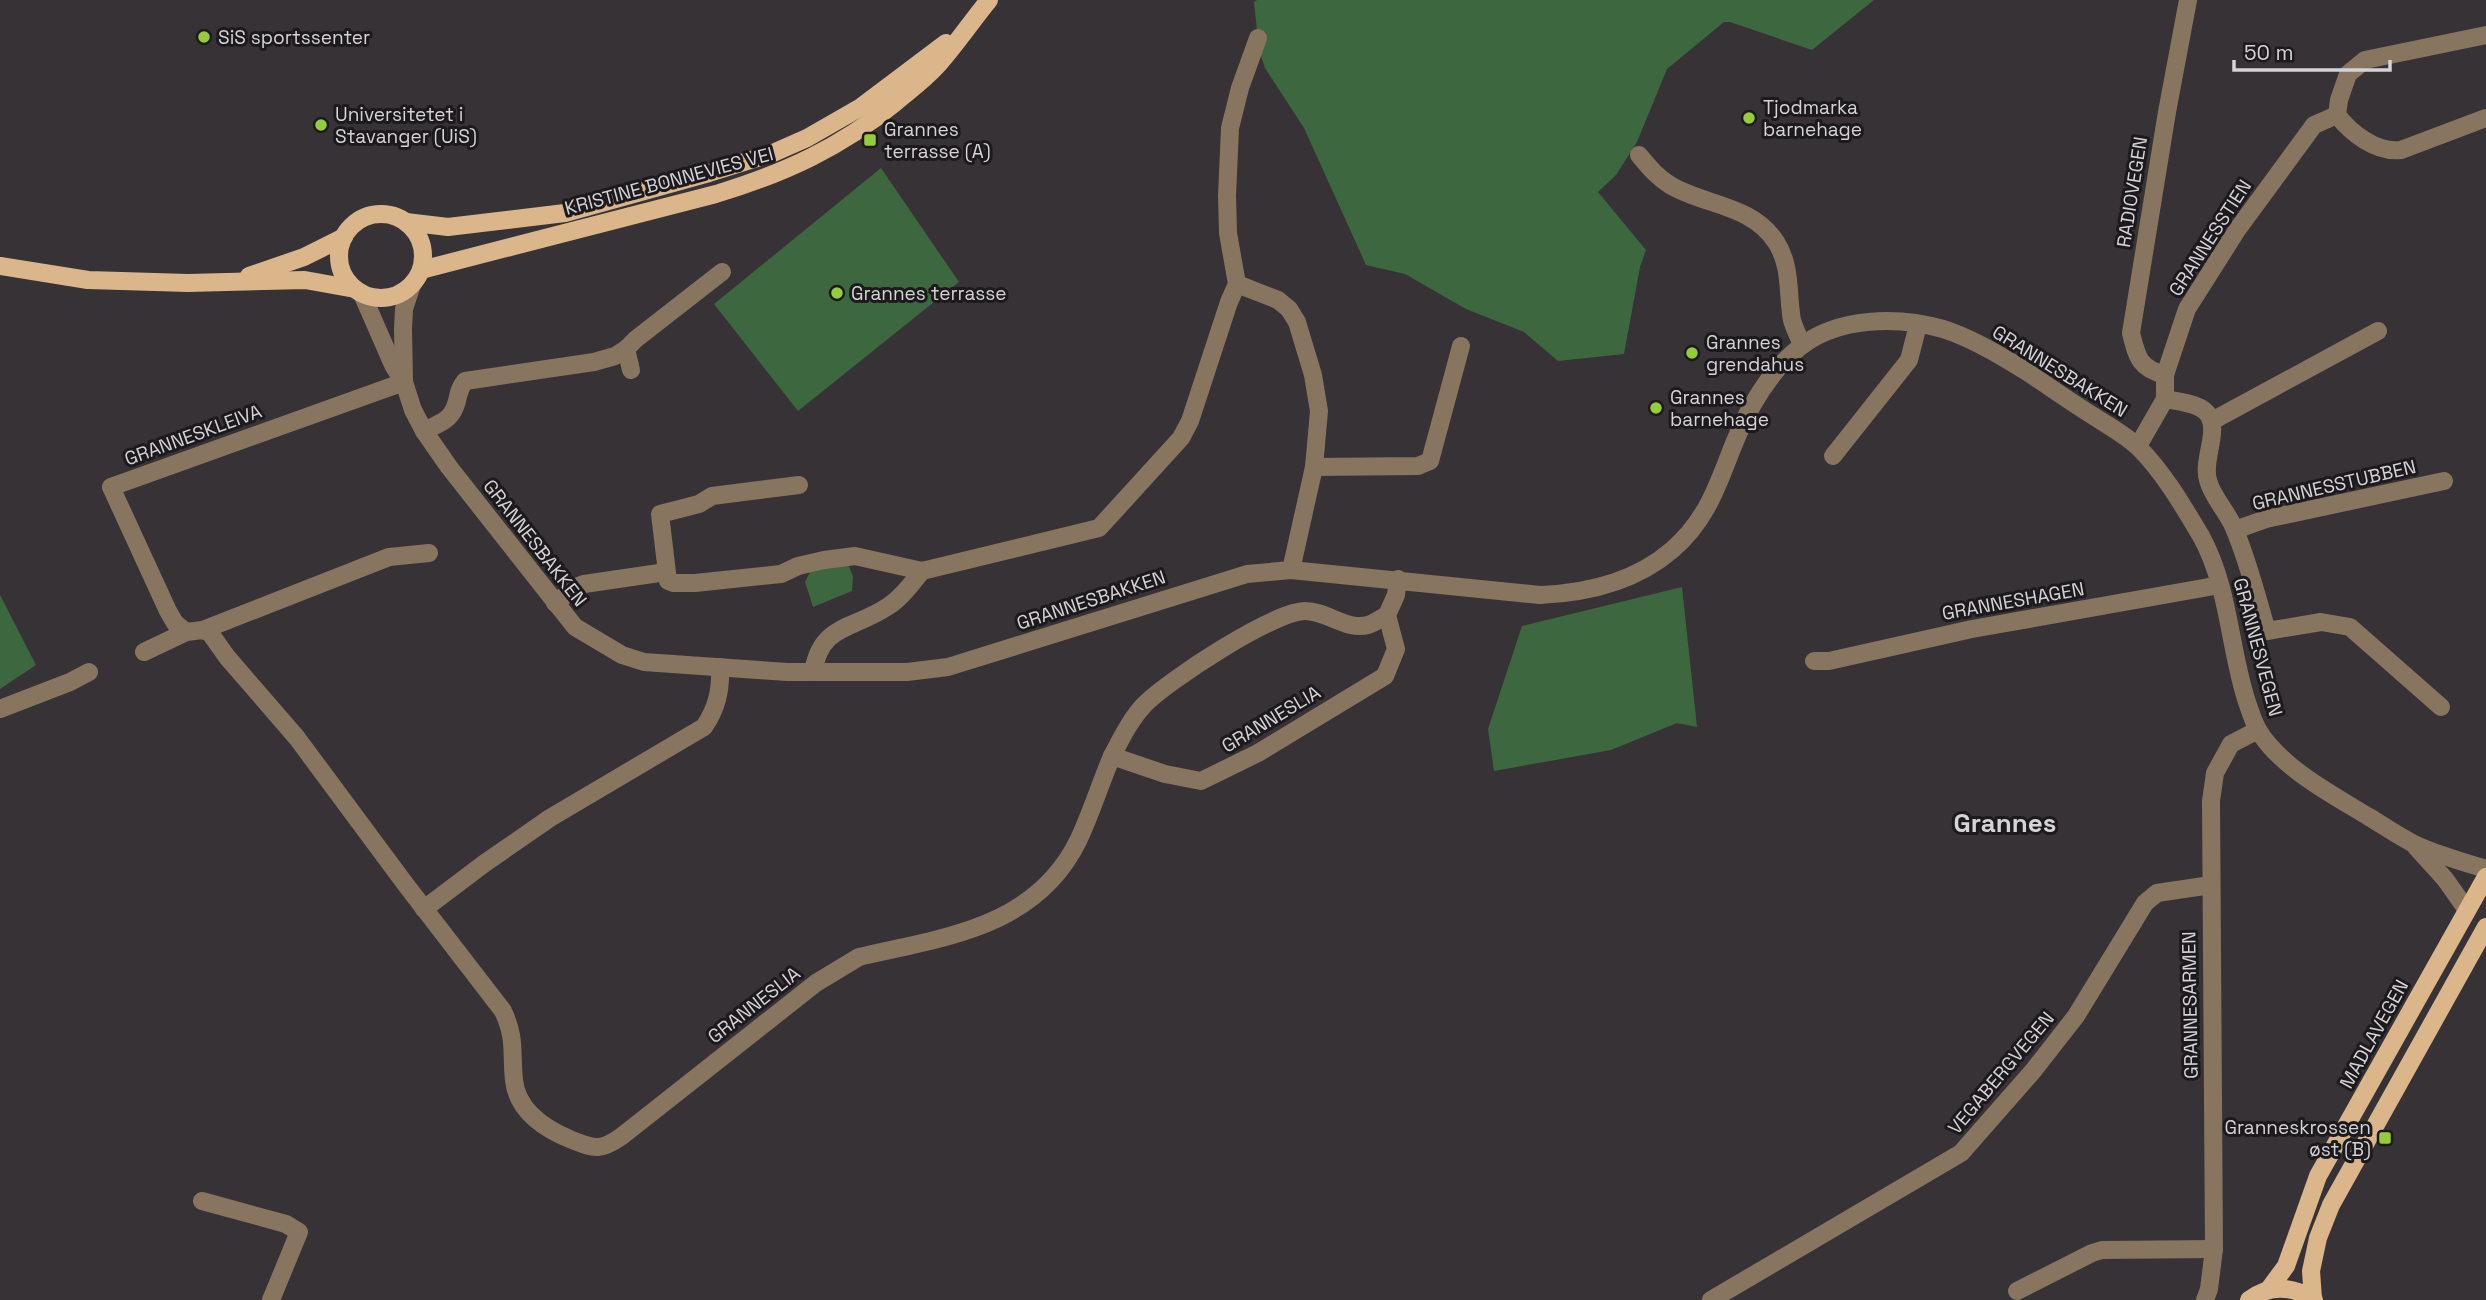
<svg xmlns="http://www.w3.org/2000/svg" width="2486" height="1300" font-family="'Space Grotesk',sans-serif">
	<rect width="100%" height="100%" fill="#363236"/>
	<!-- green -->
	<g fill="#3d673f">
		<path d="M1257,0H1874L1812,50L1730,22H1724L1667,69L1637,142L1616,175L1598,192L1646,250L1640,267L1624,354L1558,361L1524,332L1466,309L1405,274L1366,265L1304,128L1265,68L1259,50L1254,2Z"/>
		<path d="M881,168L959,282L798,411L714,304Z"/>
		<path d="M847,562L853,576L852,591L813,607L805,582L812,568Z"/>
		<path d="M1682,587L1697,727L1677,723L1611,750L1494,771L1488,729L1522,626Z"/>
		<path d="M0,595L36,665L0,689Z"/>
	</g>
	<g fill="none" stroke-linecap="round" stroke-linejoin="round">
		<!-- minor -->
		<g stroke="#877560" stroke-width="18">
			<path d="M2486,35L2365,60L2348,74L2339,100L2337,115C2351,133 2376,153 2401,150L2486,118"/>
			<path d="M1639,155C1649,167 1657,177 1670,185C1705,206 1751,204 1776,242C1792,267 1787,293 1792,320C1794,328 1799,337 1802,345"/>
			<path d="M1237,284L1278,300L1289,309L1297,322L1313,375L1319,411L1314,467L1291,570"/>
			<path d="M412,285L404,309L403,329L404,382L413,410L424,431L449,467L575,627L622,655L644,662L787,672H907L948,667L1247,574L1291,570L1540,595C1587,593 1635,582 1672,550C1721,508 1723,454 1753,404C1765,383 1781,362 1800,347C1838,317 1898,316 1943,329C1972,338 2002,356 2027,372C2050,387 2072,403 2095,417C2110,427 2126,435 2139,448C2164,473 2183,506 2201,536C2229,587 2229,645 2246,699C2249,708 2253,721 2258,730C2281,768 2333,795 2369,817C2384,826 2400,837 2416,845C2438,855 2463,862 2486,869"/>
			<path d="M362,294L393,365L404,382"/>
			<path d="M626,349L631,370"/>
			<path d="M2165,375C2139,368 2137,357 2131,333L2167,112L2188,0"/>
			<path d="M2165,399C2178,402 2202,403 2209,416C2219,432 2202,461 2208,480C2212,497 2227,511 2234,528C2248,561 2257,597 2267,631L2321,622L2350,627L2441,707"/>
			<path d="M2212,421L2378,331"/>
			<path d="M424,431C436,425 450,421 455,407C460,395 456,393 465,381L594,362L615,356L626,349L636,339L722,272"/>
			<path d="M2138,446L2165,399V375L2187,309L2237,230L2314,125L2337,115"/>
			<path d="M1833,456L1909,360L1918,325"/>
			<path d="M1314,467L1418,466L1430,461L1461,346"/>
			<path d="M799,485L712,496L699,504L660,514L668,581L673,583H695L781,574L798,566L824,560L855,556L922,571L1099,528L1181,438L1190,421L1229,302L1237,284L1228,233L1227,196L1230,128L1240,88L1258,38"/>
			<path d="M2235,530L2266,519L2444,481"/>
			<path d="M555,603L576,587L584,584L666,572"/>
			<path d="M203,630L210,633L227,657L297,738L406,885L503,1011C516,1039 511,1051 514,1080C517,1111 545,1129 572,1140C595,1149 601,1151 622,1136L816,983L859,957C944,937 1035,928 1078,841C1091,814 1100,784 1112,756L1165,774L1201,781L1258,753L1385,676L1396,649L1387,615L1396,595L1398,579"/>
			<path d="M186,632L175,623L168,611L111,487L404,382"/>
			<path d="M144,652L186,632L203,630L389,557L429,553"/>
			<path d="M1814,661H1829L1972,629L2220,585"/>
			<path d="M813,672C821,624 852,630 887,607C901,599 912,583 922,571"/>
			<path d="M0,709L70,682L89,672"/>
			<path d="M1112,756C1121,739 1130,720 1144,705C1167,681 1274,611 1305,611C1327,611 1347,631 1368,625C1374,623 1381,618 1387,615"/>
			<path d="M2416,847L2445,879L2467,910"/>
			<path d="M424,909L485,863L550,818L704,727C717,708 721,690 720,667"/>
			<path d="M202,1201L286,1224L299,1232L271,1300"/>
			<path d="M2017,1291L2092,1253L2102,1250L2214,1249"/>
			<path d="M1711,1300L1961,1153L2033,1071L2076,1016L2145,903L2157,893L2211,885"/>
			<path d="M2205,1300L2209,1289L2214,1249L2211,801L2215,773L2231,744L2258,730"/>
		</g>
		<!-- major -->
		<g stroke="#dbb68b" stroke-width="18">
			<circle cx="381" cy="256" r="42"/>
			<path d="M406,222L448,227L565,213L709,173L773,153L807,138L861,107L946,43"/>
			<path d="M0,266L88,280L188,283L305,280L355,289"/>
			<path d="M421,270L716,194C785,173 840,148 896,102C909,91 924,80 936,67C955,46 971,22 989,0"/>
			<path d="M249,276L304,257L344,237"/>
			<path d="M2269,1289L2286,1266L2318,1176L2486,877"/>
			<path d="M2313,1299L2311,1271L2318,1238L2331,1205L2486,927"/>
			<path d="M2249,1300C2270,1284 2293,1286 2314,1300"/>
		</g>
	</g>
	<!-- markers -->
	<g fill="#95cc3b" stroke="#1c1a1c" stroke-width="2.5">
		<circle cx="204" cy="37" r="7"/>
		<circle cx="1749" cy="118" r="7"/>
		<circle cx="321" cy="125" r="7"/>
		<rect x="863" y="133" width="14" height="14" rx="3.5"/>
		<circle cx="837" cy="293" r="7"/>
		<circle cx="1692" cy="353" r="7"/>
		<circle cx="1656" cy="408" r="7"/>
		<rect x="2378" y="1131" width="14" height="14" rx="3.5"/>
	</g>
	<g text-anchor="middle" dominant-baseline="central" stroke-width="6" stroke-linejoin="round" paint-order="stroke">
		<!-- poi labels -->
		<g font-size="19" fill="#d5d3d6" stroke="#1c1a1c" text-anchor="start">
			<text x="218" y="37">SiS sportssenter</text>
			<text x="1763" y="107">Tjodmarka<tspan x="1763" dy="22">barnehage</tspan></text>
			<text x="335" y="114">Universitetet i<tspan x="335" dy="22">Stavanger (UiS)</tspan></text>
			<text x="884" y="129">Grannes<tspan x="884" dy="22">terrasse (A)</tspan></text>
			<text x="851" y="293">Grannes terrasse</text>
			<text x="1706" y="342">Grannes<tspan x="1706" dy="22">grendahus</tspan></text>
			<text x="1670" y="397">Grannes<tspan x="1670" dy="22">barnehage</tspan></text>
			<text x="2371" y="1127" text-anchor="end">Granneskrossen<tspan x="2371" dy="22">øst (B)</tspan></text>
		</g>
		<!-- street labels -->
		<g font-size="19" fill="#d5d3d6" stroke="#1c1a1c">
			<text transform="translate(669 181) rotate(-15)">KRISTINE BONNEVIES VEI</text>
			<text transform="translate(2132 192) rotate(-81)">RADIOVEGEN</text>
			<text transform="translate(2210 238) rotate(-57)">GRANNESSTIEN</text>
			<text transform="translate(2060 371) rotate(32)">GRANNESBAKKEN</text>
			<text transform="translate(193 435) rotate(-20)">GRANNESKLEIVA</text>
			<text transform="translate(2334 485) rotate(-13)">GRANNESSTUBBEN</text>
			<text transform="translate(535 543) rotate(52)">GRANNESBAKKEN</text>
			<text transform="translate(1091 600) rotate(-18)">GRANNESBAKKEN</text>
			<text transform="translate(2013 601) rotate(-10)">GRANNESHAGEN</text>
			<text transform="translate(2258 647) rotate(75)">GRANNESVEGEN</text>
			<text transform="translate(1271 719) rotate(-31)">GRANNESLIA</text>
			<text transform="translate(754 1005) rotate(-38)">GRANNESLIA</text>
			<text transform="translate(2190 1005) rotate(-91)">GRANNESARMEN</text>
			<text transform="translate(2374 1034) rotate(-61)">MADLAVEGEN</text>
			<text transform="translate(2001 1073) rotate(-50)">VEGABERGVEGEN</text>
		</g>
		<!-- district labels -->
		<g font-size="26" font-weight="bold" fill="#d5d3d6" stroke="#1c1a1c">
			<text x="2005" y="823">Grannes</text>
		</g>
	</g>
	<!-- scale -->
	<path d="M2234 60v10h156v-10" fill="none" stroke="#d5d3d6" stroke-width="3.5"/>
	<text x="2244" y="60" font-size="21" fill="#d5d3d6" stroke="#1c1a1c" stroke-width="5" paint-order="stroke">50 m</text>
</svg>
